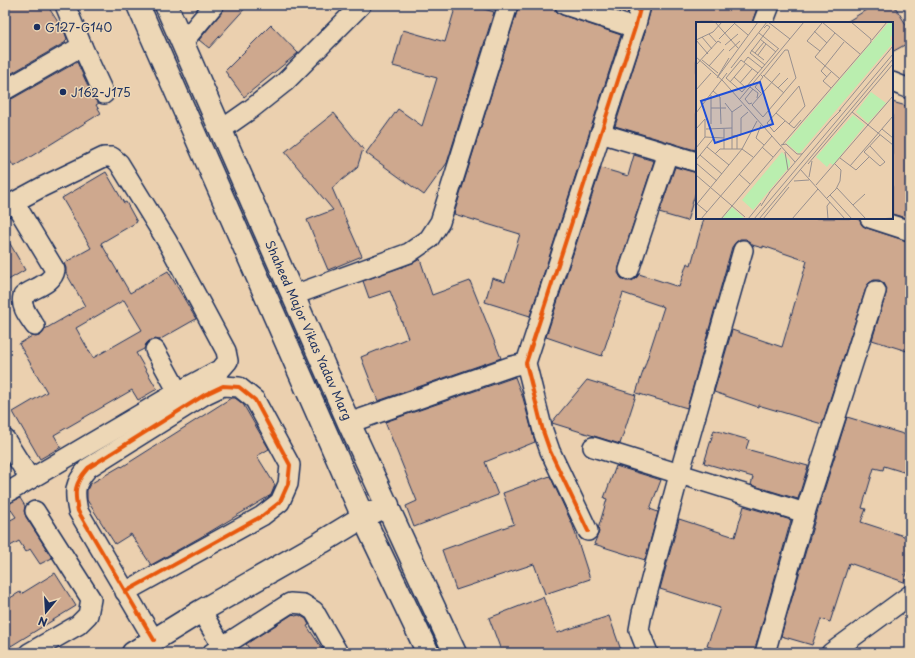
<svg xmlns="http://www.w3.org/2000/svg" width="915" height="658" font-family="'Playpen Sans',sans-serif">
	<rect width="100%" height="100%" fill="#ebd0af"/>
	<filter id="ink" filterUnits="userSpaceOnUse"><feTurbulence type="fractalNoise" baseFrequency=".025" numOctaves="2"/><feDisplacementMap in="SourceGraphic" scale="8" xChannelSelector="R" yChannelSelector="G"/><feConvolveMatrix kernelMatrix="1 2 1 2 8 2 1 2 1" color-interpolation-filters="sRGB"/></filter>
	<g filter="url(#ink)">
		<!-- building -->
		<g fill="#cea88e" stroke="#1b2f5e" fill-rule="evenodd">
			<path d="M5,5H47L65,33L67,39L65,41L66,42L5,77Z"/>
			<path d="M225,5H248L209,48L199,40L222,12Z"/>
			<path d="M456,5H471L494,12L447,163L424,195L366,153L398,109L422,126L437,78L393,66L403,30L445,42Z"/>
			<path d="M519,5H551L554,6L557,12L562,15L621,35L530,316L485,302L492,278L505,282L520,234L454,214Z"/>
			<path d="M600,5H630L627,14Z"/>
			<path d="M652,5H758L752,23H697V144L695,150L615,126L645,31Z"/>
			<path d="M874,5H894L910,31V42L892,52V23H845Z"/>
			<path d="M271,25L298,53L244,97L225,71Z"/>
			<path d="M77,62L94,99L99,103L96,105L101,113L14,167L10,161L5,165V101L10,100Z"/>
			<path d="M892,102L910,107V219L892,214Z"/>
			<path d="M334,113L363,149L357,168L332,188L362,256L328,270L307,220L333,210L285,152Z"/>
			<path d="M634,155L654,161L619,267L618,273L621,278L626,281H632L636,278L639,274L679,287L687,263L691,265L704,218H855L859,219L862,225L867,228L910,242V352L872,340L886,294L887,289L884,283L879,280H874L869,283L866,288L822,424L758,405V407L714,392L732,330L782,347L807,261L763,246V248L752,245L746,239H740L736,242L732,247L687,408L636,393L664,307L623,293L602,356L546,337L601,168L628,176Z"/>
			<path d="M675,167L697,173V188L687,221L659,213Z"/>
			<path d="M106,172L124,203L126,202L137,222L101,243L130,293L168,271L196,319L159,340L155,339L149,341L146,344L144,349L136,353L157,389L138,400L132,390L54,435L61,447L40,459L13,412L47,392L19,344L32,336L36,337L41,335L45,329L85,306L66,273V268L64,263L91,248L62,198ZM124,300L142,330L93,358L76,328Z"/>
			<path d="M5,235L25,270L5,282Z"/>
			<path d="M420,259L432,295L470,281L501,358L378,401L361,357L408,338L390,291L369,298L363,281L413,263Z"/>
			<path d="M515,377L523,398L535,442L485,462L498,495L414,527L406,506L417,501L385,422Z"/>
			<path d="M587,380L636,395L620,444L552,423V422Z"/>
			<path d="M231,398H235L243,404L269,449L257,456L275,485L271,495L208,533L151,565L131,534L115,544L87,500V490L90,484L121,466L122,467Z"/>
			<path d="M847,417L910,436V474L884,466L883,470L874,468L862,508L866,509L861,522L910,538V564L904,582L849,563L830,622L821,619L812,645L781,636L816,516Z"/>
			<path d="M714,430L749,440L746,449L808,466L798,499L751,485L753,477L704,463Z"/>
			<path d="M616,466L661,480L650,509L658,512L645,560L594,544L599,532L598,529L607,499L604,498Z"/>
			<path d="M550,476L573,526L590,579L545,594L534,564L456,590L442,550L514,524L503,493Z"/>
			<path d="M20,498L25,506L24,511L26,517L52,558L40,564L30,549L26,552L19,541L5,549V523L16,517L7,504Z"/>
			<path d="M744,506L791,520L754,653H728L707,646L720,608L660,589L679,519L735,537Z"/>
			<path d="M55,573L76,606L11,646L5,636V601L20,592L21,594Z"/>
			<path d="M543,597L557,633L609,616L622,653H502L489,618Z"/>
			<path d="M293,614L295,616L299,615L306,619L309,625L307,626L325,653H252L246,644Z"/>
		</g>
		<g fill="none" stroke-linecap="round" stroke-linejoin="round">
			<!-- minor casing -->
			<g stroke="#1b2f5e" stroke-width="22">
				<g id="minor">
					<path d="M565,5L635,28"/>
					<path d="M763,23L770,5"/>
					<path d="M183,42L214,5"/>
					<path d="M82,46L104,94"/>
					<path d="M892,82L910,89"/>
					<path d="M5,90L82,46L65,5"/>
					<path d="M221,130L251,109L285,82L361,5"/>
					<path d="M600,133L697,162"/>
					<path d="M14,202L55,270C53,284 33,288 23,296C20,307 29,317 35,326"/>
					<path d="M5,207L42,187L104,157H112L119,163L167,241L226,351L228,361L221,369L178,392L5,494"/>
					<path d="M870,218L910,231"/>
					<path d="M629,270L668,153"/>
					<path d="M294,295L409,253L429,239L440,222L508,5"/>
					<path d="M155,350L178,392"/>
					<path d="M349,423L512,366L526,363"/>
					<path d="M5,439L30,479"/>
					<path d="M593,447L805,513"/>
					<path d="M588,531L550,451L543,431L526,363L635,28L641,5"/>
					<path d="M125,592L262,516L280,502L288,484L290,465L255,400L239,387L223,386L206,394L88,468C74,484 74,491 78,511L154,640"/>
					<path d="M201,611L226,653"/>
					<path d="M29,653L78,625L88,615L91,599L35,511"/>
					<path d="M212,653L290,603L303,604L314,611L338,653"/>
					<path d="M648,653L639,630L642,613L679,475L743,250"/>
					<path d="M765,653L805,513L876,291"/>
					<path d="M831,653L910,595"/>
				</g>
			</g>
			<!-- tertiary casing -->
			<g stroke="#1b2f5e" stroke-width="25">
				<path id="tertiary" d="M133,653L201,611L322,542L363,517L388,505"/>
			</g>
			<!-- secondary casing -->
			<g stroke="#1b2f5e" stroke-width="25">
				<g id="secondary">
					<path d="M138,5L363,517L428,653"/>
					<path d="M166,5L349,423L455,653"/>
				</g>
			</g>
			<!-- minor -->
			<use href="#minor" stroke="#edd7b6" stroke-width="19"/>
			<!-- tertiary -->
			<use href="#tertiary" stroke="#edd7b6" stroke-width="22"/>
			<!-- secondary -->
			<use href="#secondary" stroke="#edd7b6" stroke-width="22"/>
			<!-- cycleway casing -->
			<g stroke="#edd7b6" stroke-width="6">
				<g id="cycleway">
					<path d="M588,531L550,451L543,431L526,363L635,28L641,5"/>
					<path d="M125,592L262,516L280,502L288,484L290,465L255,400L239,387L223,386L206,394L88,468C74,484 74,491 78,511L154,640"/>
				</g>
			</g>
			<!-- cycleway -->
			<use href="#cycleway" stroke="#e8590c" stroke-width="4"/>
		</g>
	</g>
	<!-- markers -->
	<g fill="#1b2f5e" stroke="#edd7b6" stroke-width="1.5">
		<circle cx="37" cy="27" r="4"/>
		<circle cx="63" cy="92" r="4"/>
	</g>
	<g text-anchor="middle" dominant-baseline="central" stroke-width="3" stroke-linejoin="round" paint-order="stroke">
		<!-- poi labels -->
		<g font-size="12" fill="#1b2f5e" stroke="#edd7b6" text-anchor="start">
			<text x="45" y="27">G127-G140</text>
			<text x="71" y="92">J162-J175</text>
		</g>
		<!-- street labels -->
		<g font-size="12" fill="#1b2f5e" stroke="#edd7b6">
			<text transform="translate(309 330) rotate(66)">Shaheed Major Vikas Yadav Marg</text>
		</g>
	</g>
	<!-- overview -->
	<g transform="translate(696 22)">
		<rect width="197" height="197" fill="#ebd0af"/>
		<path d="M193,0H197V12L194,16L197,21L103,132L90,121ZM175,70L190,81L172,101L160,90ZM157,93L169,103L137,143L134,141L131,145L120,135ZM86,130L94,139V144L57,188L46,178ZM36,185L48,196L47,197H26Z" fill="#baeeaf"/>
		<path fill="none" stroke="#98908f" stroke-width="1" d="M19,0L42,26M72,0L94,17M126,0L164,32M38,1L52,13M68,6L71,3L74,5L54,31L69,43M118,9L131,21M63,11L83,27M139,11L119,35L144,57M13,12L21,21M6,15L16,27M23,17L40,0M64,17L80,30M0,18L17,10L26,0M0,18L12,32M176,18L191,0M29,23L42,12M55,28L68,38M33,29L44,19M124,29L111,19L126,1M59,31L68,20M62,33L70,22M0,35L27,59L99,140M6,38L22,51M48,40L52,35L66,46M0,43L22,19L25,21M13,44L28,27M35,46L71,0M135,50L127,59L135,66M62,51L45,38L30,56L46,70L82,27M67,53L88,71M22,54L33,36M68,54L89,28H92L100,56L67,95L56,83L84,51M38,55L50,66M131,55L125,49L148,20M21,56L62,0M34,60L50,41M44,61L56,47M103,64L109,84L93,102L80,91ZM54,65L62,71L61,76M82,66L92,56M0,68L15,51M17,69L24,75L25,102M65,71L59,65L67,55L65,53M15,73V102M43,78L108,0M29,81L36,90V127M56,81L53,82L49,77L57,67M15,86H30M143,89L197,24M36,90L46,83M156,90L197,123M0,91L31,51M80,91L71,101L78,110L89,99M134,99L145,88M93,102L98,106L105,98M65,103L60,116L68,123M0,107L9,97V115L0,126M10,107L36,106M186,107L197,116M36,114L45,113V96L52,90M41,114V127M9,115L28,116M85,123L90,122L101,132H106M86,123L175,20V17L155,0M11,125L33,143M66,125L77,135M28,127V107M89,130L92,148M168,130L184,144L189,140L174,124M168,130L184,113M19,132L24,127H46L57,135M4,133L26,152M144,136L160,148L173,135M0,138L18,116M0,141L21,159M112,142L197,42M154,144L197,94M104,147L149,197M43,152L54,162M0,153L49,195M113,155L116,139M98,159L113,158M120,163L197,74M141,166L170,197M73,171L135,98M134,173L156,197M131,176L140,167L144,159L145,148L139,142M0,181L11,190M1,182L46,127L61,99M157,183L169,172M65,184L74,170M5,197L76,114M25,197L85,126M52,197L65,181M58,197L197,32M63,197L197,37M67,197L93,165M96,197L122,167M132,197L131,184L134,180M182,197L197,196"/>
		<path fill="#1d4ed8" fill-opacity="0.15" stroke="#1d4ed8" stroke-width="2" d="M64,60L77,102L19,121L5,79Z"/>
		<rect width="197" height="197" fill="none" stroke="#1b2f5e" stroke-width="2"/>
	</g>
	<!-- margin -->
	<rect width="915" height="658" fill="none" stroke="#edd7b6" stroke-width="20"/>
	<rect x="10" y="10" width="895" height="638" fill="none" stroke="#1b2f5e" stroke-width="1.5" filter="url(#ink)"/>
	<!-- north arrow -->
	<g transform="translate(46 612) rotate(198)" stroke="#edd7b6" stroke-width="3" paint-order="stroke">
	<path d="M0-3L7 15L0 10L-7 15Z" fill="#1b2f5e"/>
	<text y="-6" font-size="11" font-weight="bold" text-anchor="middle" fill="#1b2f5e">N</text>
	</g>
</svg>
